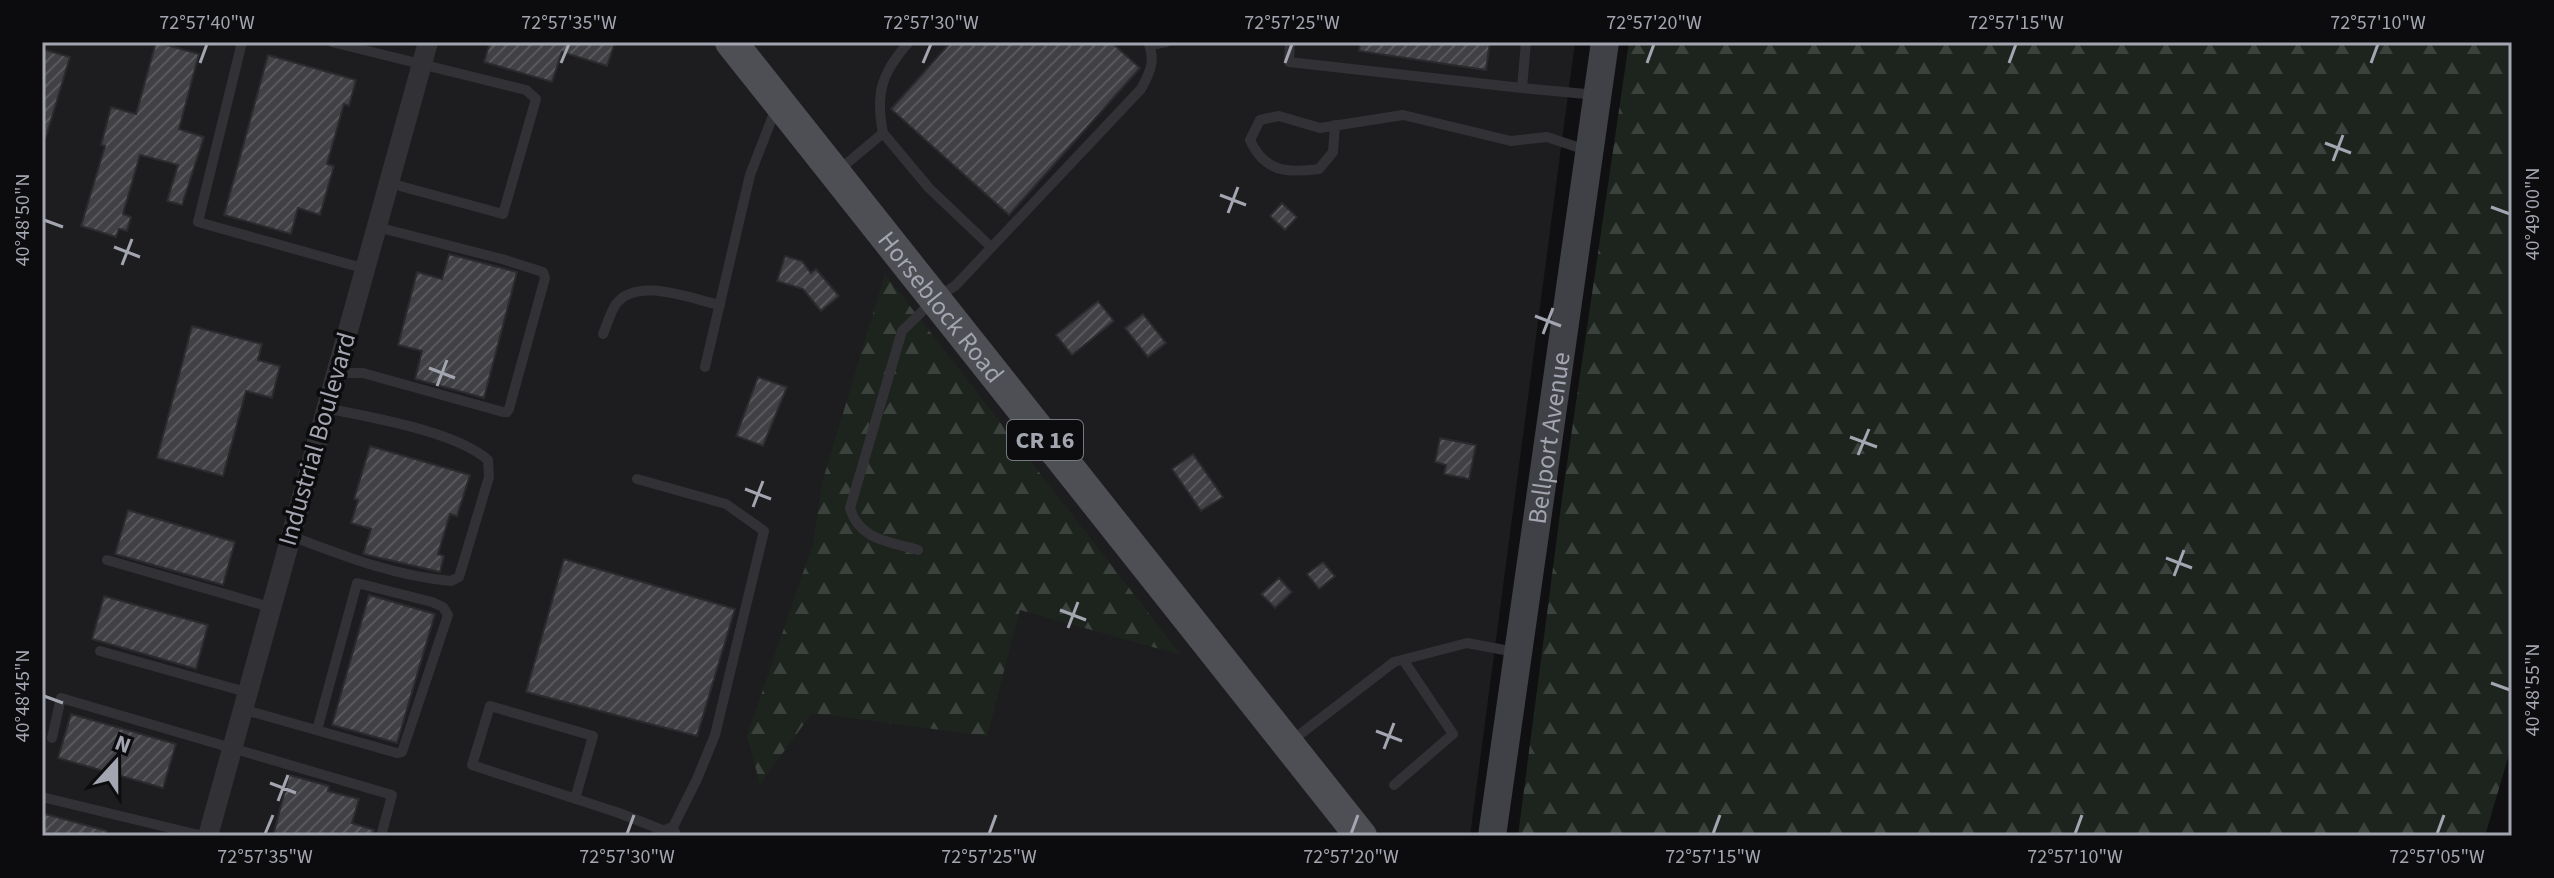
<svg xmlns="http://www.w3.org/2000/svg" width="2554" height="878" font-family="'Source Sans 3',sans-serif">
	<defs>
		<pattern id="forest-firs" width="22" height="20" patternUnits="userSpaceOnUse" patternTransform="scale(2)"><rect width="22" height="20" fill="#1d241e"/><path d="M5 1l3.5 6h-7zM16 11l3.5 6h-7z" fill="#3b413c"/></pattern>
		<pattern id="building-hatch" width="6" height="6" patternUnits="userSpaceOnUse" patternTransform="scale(2)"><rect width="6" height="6" fill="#404045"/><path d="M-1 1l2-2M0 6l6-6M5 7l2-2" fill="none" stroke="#58595d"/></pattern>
	</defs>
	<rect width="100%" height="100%" fill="#101012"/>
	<!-- built -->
	<path fill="#1d1d1f" d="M42,42H1575L1470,836H42Z"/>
	<!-- forest -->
	<g fill="url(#forest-firs)">
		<path d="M1629,42H2512V744L2485,836H1518L1563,491Z"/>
		<path d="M885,274L1181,655L1020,610L987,736L812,713L760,784L747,736L813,544L822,483Z"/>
	</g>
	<!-- building -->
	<g fill="url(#building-hatch)" stroke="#2b2b2e" stroke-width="2">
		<path d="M156,42L199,54L179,129L204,137L182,205L167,201L178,165L140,155L123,214L131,217L127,231L119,229L116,237L81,226L105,146L101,145L111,107L136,114Z"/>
		<path d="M490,42H615L607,66L562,52L552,82L484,62Z"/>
		<path d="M951,42H1111L1140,68L1009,215L891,109Z"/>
		<path d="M1360,42H1490L1486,70L1359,51Z"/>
		<path d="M42,49L70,57L46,137L42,136Z"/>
		<path d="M268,55L356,80L349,106L344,104L327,164L334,166L320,215L298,208L291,234L224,215Z"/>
		<path d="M1282,203L1297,217L1285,230L1270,216Z"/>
		<path d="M449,254L517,272L484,398L415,379L422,351L398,345L417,272L442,279Z"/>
		<path d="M785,256L802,261L811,273L816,269L839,296L821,311L803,289L777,281Z"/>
		<path d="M1098,301L1114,321L1072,355L1056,335Z"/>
		<path d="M1143,314L1166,343L1148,357L1125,328Z"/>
		<path d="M192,326L262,344L258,360L280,366L272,398L246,391L223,476L157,458Z"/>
		<path d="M758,377L787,387L763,446L736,436Z"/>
		<path d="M1440,438L1476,445L1469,479L1444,474L1446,465L1435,462Z"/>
		<path d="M370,446L470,475L457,516L450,514L438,554L444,556L440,572L363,554L371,529L351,523L358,500L354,499Z"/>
		<path d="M1193,454L1223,497L1201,511L1172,469Z"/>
		<path d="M128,510L235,542L223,585L115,554Z"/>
		<path d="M564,559L735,609L697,736L526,692Z"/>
		<path d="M1323,562L1335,576L1319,589L1307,574Z"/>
		<path d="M1279,578L1292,592L1275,608L1261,594Z"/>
		<path d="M369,595L435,614L397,743L332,725Z"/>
		<path d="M104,596L208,625L196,669L92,639Z"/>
		<path d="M71,714L176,744L163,788L58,758Z"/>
		<path d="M289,775L329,786L328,791L359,799L352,823L374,830L373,836H273Z"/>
		<path d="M42,813L107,831L106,836H42Z"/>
	</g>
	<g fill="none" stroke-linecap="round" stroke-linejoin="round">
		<!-- service -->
		<g stroke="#323236" stroke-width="10">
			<path d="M242,42L198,222L366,269"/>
			<path d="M332,42L526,90L536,99L503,214L389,183"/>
			<path d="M1290,42L1289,62L1522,88"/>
			<path d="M1526,42L1522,88L1597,95"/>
			<path d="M1151,45L1166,42"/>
			<path d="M1335,125L1333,152L1319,169C1288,173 1265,173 1250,140L1260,120L1279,116L1320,128L1403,115L1511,141L1547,137L1589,151"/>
			<path d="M883,133L929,188L991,247"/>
			<path d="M839,170L883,133C875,93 882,72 909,42"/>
			<path d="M603,334C607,325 610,313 616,304C637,276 691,299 720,305"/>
			<path d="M705,367L750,175L776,108"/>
			<path d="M335,373H363L503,412H507L509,409L545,278L543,272L502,259L377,227"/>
			<path d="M291,536C344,556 394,576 451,581L459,577L489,477L488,460C455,431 369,417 325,408"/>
			<path d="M918,550C890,542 859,540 850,508L902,331L934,300L956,285L1141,89C1150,73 1156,60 1148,42"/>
			<path d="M107,560L270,607"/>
			<path d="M100,651L246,692"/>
			<path d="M242,709L397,753L402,752L448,615L443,607L432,602L357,583L317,730"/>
			<path d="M52,738L61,698L392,795L381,836"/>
			<path d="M1290,742L1394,662L1467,643L1515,652"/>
			<path d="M1394,785L1453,734L1404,661"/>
			<path d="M42,797L203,836"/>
			<path d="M575,799L593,736L490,706L472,765L619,813L670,833L697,779L715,735L764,531L726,504L637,479"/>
		</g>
		<!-- minor -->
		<g stroke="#323236" stroke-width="20">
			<path d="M670,833L671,836"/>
			<path d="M208,836L428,42"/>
		</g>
		<!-- secondary -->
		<path stroke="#404146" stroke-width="28" id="s1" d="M1492,836L1605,42"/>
		<!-- primary -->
		<path stroke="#4e4f55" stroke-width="32" id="s2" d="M731,42L1361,836"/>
	</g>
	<!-- ticks -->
	<path fill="none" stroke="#a3a6b1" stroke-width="3" d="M200,63L207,44M561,63L569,44M923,63L931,44M1285,63L1292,44M1647,63L1654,44M2009,63L2016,44M2371,63L2378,44M2325,143L2351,153M2333,161L2343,135M1220,195L1246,205M2491,207L2510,214M1228,213L1238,187M44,220L63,227M114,247L140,257M122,265L132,239M1535,316L1561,326M1543,334L1553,308M429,368L455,378M437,386L447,360M1850,437L1877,447M1858,455L1869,429M745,489L771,499M753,507L763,481M2166,558L2192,568M2174,576L2184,550M1060,610L1086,620M1068,628L1078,602M2491,683L2510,690M44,696L63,703M1376,731L1402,741M1384,749L1394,723M270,783L296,793M278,801L288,775M265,834L273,815M627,834L634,815M989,834L996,815M1351,834L1358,815M1713,834L1720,815M2075,834L2082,815M2437,834L2444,815"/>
	<g text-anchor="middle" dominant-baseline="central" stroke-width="7" stroke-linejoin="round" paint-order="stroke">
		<!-- shield labels -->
		<rect fill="#0c0b0d" stroke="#767880" stroke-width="2" x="1007" y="420" width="76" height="40" rx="6"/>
		<g font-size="24" font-weight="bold" fill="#a3a6b1">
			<text x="1045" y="440">CR 16</text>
		</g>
		<!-- street labels -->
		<g font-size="26" fill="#a3a6b1" stroke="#0c0b0d">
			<text stroke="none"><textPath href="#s2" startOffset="338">Horseblock Road</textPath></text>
			<text transform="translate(317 439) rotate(-74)">Industrial Boulevard</text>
			<text stroke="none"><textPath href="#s1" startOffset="402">Bellport Avenue</textPath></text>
		</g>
	</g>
	<!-- border -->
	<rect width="2554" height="878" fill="none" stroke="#0c0b0d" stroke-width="88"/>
	<!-- north arrow -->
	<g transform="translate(116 762) rotate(21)" stroke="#0c0b0d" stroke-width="6" paint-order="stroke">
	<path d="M0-6L14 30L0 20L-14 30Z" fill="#a3a6b1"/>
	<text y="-12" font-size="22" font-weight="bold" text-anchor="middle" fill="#a3a6b1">N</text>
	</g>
	<rect x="44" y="44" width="2466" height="790" fill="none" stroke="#a3a6b1" stroke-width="3"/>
	<g font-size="20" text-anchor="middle" fill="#a3a6b1">
		<text x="207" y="29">72°57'40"W</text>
		<text x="569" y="29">72°57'35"W</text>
		<text x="931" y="29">72°57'30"W</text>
		<text x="1292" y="29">72°57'25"W</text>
		<text x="1654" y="29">72°57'20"W</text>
		<text x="2016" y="29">72°57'15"W</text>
		<text x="2378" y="29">72°57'10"W</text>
		<text transform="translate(2532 214) rotate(-90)" y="7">40°49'00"N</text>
		<text transform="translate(22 220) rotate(-90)" y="7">40°48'50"N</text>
		<text transform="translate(2532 690) rotate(-90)" y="7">40°48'55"N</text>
		<text transform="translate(22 696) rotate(-90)" y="7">40°48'45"N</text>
		<text x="265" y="863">72°57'35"W</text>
		<text x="627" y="863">72°57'30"W</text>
		<text x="989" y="863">72°57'25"W</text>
		<text x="1351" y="863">72°57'20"W</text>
		<text x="1713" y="863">72°57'15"W</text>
		<text x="2075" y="863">72°57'10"W</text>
		<text x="2437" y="863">72°57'05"W</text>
	</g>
</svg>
